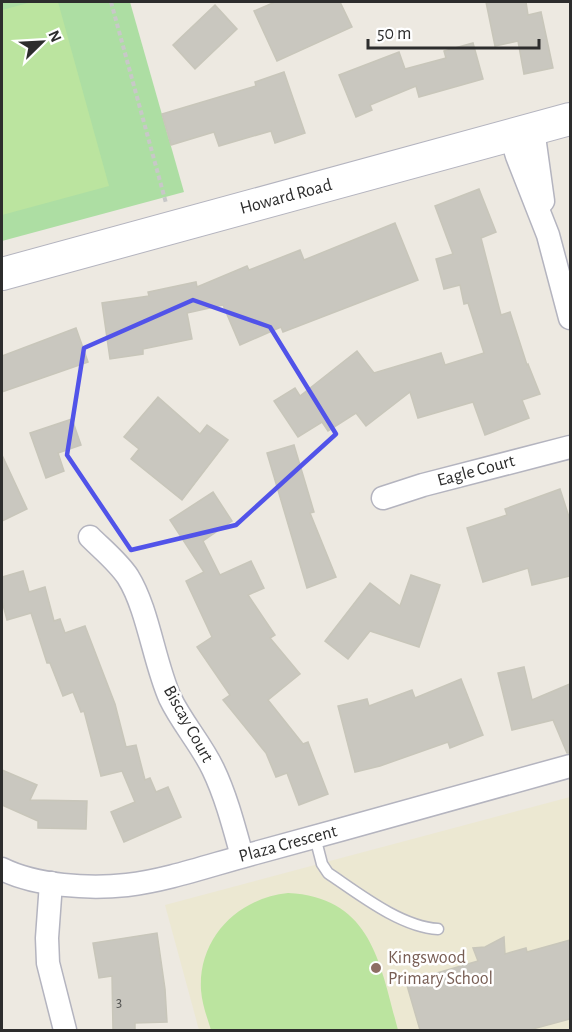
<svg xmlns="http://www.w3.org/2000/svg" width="572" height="1032" font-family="'Alegreya Sans',sans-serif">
	<rect width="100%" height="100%" fill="#ede9e1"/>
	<!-- education -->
	<path fill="#ece8d2" d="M570,797V1030H199L165,905Z"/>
	<!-- green -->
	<path fill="#addea3" d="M2,2H130L184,192L2,241Z"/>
	<!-- pitch -->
	<g fill="#bbe49f">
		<path d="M32,2H58L109,186L2,215V10Z"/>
		<path d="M288,893C372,897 380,964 398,1030H211C207,1017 202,1004 201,990C198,938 238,898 288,893Z"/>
	</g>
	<!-- building -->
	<g fill="#c9c7bf" stroke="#c8c6ba" stroke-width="1.5">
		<path d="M275,2H340L352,27L277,61L254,11Z"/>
		<path d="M486,2H526L528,15L541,12L553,68L524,74L518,41L495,46Z"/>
		<path d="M215,5L237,29L195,69L173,45Z"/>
		<path d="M473,43L483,79L419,97L416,86L370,105L372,110L356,117L339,75L399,52L405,69L446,58L444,51Z"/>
		<path d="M284,72L305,133L275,143L271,131L219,146L214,132L171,145L162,114L256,86L255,82Z"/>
		<path d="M479,189L496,232L481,238L501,315L510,312L527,365L528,364L540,394L522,400L529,418L485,435L473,402L418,418L410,392L366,426L356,413L328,431L322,422L298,437L274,401L295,388L300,396L357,351L374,373L441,353L445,365L484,353L468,303L464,304L460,285L444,289L436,259L453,254L435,206Z"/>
		<path d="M395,223L418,280L283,332L281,327L240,345L223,305L187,313L192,339L143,349V354L110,359L102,303L149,296L148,292L196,282L197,287L247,266L249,270L300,250L304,260Z"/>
		<path d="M76,328L88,362L2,392V356Z"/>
		<path d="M158,397L200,434L207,425L228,440L182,500L131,459L139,449L124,437Z"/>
		<path d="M72,419L81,445L58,453L64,471L46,478L30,433Z"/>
		<path d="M294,445L314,512L310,513L336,577L307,588L267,453Z"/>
		<path d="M2,455L27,509L2,521Z"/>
		<path d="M560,489L570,520V576L532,585L528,568L483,582L467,528L507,515L505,509Z"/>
		<path d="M213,492L232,521L203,541L220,575L251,561L264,588L248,595L275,635L270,638L300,674L268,700L303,744L308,742L328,794L299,805L287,773L276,777L266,753L223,700L230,695L197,647L212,637L186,581L204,572L170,520Z"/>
		<path d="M23,571L29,592L45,587L54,621L60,619L65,633L85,626L115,704L126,747L136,745L145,780L150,778L156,792L168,787L181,817L124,842L111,812L135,802L122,771L101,776L84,711L81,712L73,692L63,696L50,663H47L31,613L7,620L2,601V577Z"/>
		<path d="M411,575L440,585L419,647L370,631L348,659L325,641L370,583L400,606Z"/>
		<path d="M524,667L532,700L570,684V753H567L553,720L512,730L498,673Z"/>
		<path d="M461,679L483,735L450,748L448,742L380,766L355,772L338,706L367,699L369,706L412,690L415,698Z"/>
		<path d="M2,770L37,785L30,800L87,801L86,829L38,828V821L2,805Z"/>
		<path d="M157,933L165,989L167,1022L135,1023V1030H113L112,976L99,978L93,943Z"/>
		<path d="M504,937L505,954L526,948L527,952L570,940V1019L529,1030H420L406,982L478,961L473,948L485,947Z"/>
	</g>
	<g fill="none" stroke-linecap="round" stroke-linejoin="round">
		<!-- lane casing -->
		<g stroke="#b4b4bf" stroke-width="13">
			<path id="lane" d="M315,837L322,864L328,873C359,894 401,927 438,929"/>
		</g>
		<!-- street casing -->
		<g stroke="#b4b4bf" stroke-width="25">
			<g id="street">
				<path d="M533,129L543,201"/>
				<path d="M511,136L517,156L548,235L570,318"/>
				<path d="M383,498L423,485L570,447"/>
				<path d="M90,537C103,550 118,562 128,577C148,609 154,662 170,698C182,723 201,744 213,769C226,796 234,827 242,856"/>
				<path d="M2,869C36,886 89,889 127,885C170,880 216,863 259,852C363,824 467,794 570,766"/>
				<path d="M51,883L47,938L48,963L65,1030"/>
			</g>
		</g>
		<!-- secondary casing -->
		<g stroke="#b4b4bf" stroke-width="34">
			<path id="secondary" d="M2,274L570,119"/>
		</g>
		<!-- path -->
		<path stroke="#c8c8c8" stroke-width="4" stroke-dasharray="4.5 3" stroke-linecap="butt" d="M111,2L166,203"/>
		<!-- lane -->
		<use href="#lane" stroke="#fff" stroke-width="10"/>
		<!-- street -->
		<use href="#street" stroke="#fff" stroke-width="22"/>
		<!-- secondary -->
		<use href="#secondary" stroke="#fff" stroke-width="32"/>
	</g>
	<!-- marked area -->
	<path fill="none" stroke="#5153e9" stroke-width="4.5" stroke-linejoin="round" d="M193,300L270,327L336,434L236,525L131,550L67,455L84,348Z"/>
	<!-- markers -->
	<circle fill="#8d6e63" stroke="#fff" stroke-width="2" cx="376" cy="968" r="6"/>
	<g text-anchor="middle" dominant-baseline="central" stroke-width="5" stroke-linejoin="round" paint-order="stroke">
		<!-- number labels -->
		<g font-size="15" fill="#545452">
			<text x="119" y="1002">3</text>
		</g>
		<!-- street labels -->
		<g font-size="18" fill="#2d2d2d" stroke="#fff">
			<text transform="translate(286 197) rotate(-15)">Howard Road</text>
			<text transform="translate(476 471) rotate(-15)">Eagle Court</text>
			<text transform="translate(188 724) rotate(61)">Biscay Court</text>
			<text transform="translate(288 844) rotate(-15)">Plaza Crescent</text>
		</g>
		<!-- education labels -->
		<g font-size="18" fill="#785e54" stroke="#fff" text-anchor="start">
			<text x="388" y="958">Kingswood<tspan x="388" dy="21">Primary School</tspan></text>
		</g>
	</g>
	<!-- border -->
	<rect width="572" height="1032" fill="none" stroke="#2d2d2d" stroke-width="6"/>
	<!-- north arrow -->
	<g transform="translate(42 42) rotate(66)" stroke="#ffffff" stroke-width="4.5" paint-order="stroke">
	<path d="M0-4.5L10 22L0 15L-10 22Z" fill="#2d2d2d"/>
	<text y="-9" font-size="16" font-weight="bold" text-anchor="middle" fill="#2d2d2d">N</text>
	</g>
	<!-- scale -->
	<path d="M368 39v9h171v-9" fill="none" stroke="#2d2d2d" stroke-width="3"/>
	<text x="377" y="39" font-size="18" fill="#2d2d2d" stroke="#ffffff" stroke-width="4.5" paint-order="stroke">50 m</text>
</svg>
